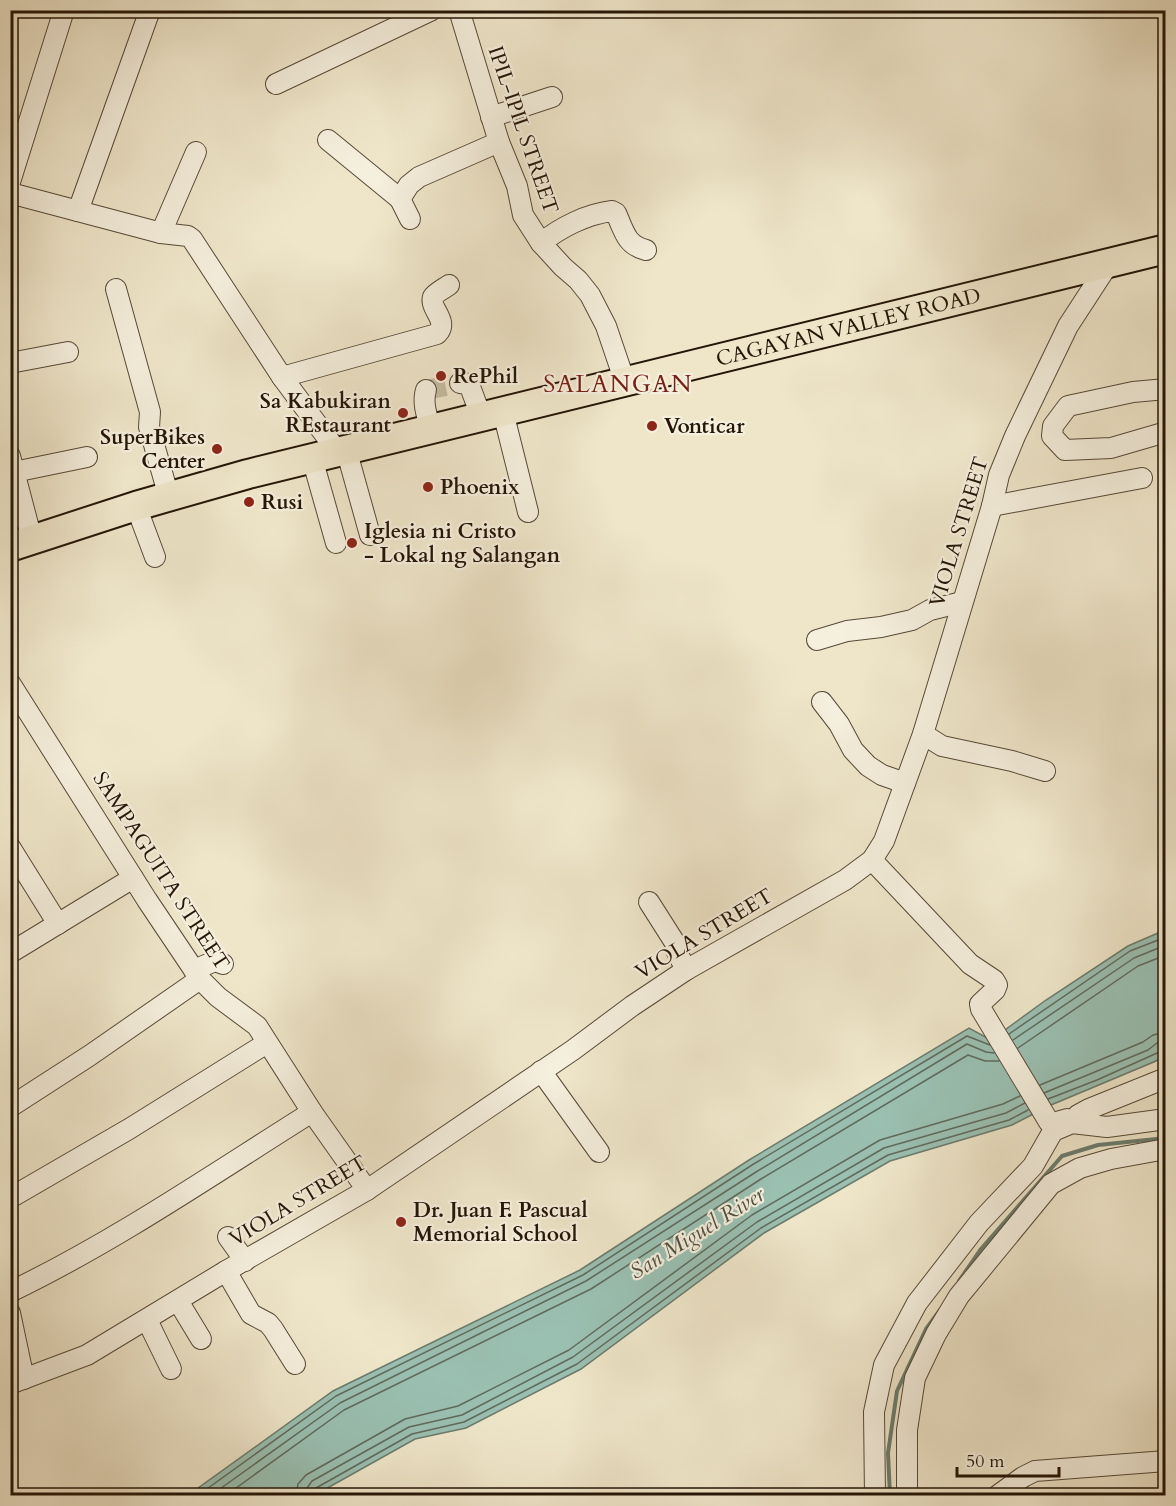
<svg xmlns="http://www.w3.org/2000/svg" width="1176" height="1506" font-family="Cardo,serif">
	<rect width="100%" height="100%" fill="#efe6ca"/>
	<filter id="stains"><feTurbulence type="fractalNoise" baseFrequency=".00333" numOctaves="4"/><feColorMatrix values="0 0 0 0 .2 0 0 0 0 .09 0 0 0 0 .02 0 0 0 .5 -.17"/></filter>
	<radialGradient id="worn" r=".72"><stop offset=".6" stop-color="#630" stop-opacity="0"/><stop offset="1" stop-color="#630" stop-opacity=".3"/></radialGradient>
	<!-- water -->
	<path fill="#9ac0b2" stroke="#6b7c6d" stroke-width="1.5" d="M1165,930V1053L1156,1061L1051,1105L1012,1125L890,1161L764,1233L581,1369L466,1428L415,1439L315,1495L187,1496L333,1391L580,1270L749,1160L969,1028L991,1040L1046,1000L1128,946Z"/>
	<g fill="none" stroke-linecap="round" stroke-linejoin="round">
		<!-- shore -->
		<g stroke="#5f6a5c" stroke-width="1.5">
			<path d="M1009,1034L1130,951L1166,937"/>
			<path d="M1013,1040L1134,958L1166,945"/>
			<path d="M1018,1048L1138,966L1166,955"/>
			<path d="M1040,1085L1143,1042L1153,1035L1166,1032"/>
			<path d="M1044,1093L1148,1050L1157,1043L1166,1041"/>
			<path d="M1048,1099L1097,1080L1166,1049"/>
			<path d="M197,1496L336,1396L583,1275L752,1165L967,1036L990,1045"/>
			<path d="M210,1496L340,1403L586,1281L756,1172L967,1044L986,1052L994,1053"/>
			<path d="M225,1496L344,1410L591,1289L761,1179L968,1055L985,1061H999"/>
			<path d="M296,1496L298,1484L306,1475L405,1419L458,1406L569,1350L752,1215L880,1140L1003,1104L1020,1096"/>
			<path d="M305,1496L307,1488L312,1481L409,1427L462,1415L573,1357L757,1222L884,1148L1006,1113L1025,1103"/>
			<path d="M313,1496L316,1488L412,1434L464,1422L577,1364L761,1228L888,1155L1009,1120L1028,1110"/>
		</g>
		<!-- stream -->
		<g stroke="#6b7c6d" stroke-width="4">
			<path d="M959,1281L981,1249L1062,1156L1098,1145L1166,1138"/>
			<path d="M890,1496L888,1453L897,1391L926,1329L940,1310"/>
		</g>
		<!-- minor-tunnel -->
		<path stroke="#c6bca3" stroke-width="20" stroke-dasharray="20 10" stroke-linecap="butt" d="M426,390L460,383"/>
		<!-- minor casing -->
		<g stroke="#574937" stroke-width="22">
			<g id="minor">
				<path d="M459,10L499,142L517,186L523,215L541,243L563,267L578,280L590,295L606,326L625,382"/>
				<path d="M276,84L432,10"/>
				<path d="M491,117L552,97"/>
				<path d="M328,140L400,199L409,185L419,177L499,142"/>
				<path d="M10,182L64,10"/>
				<path d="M10,193L161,233L188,236L192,239L282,377L337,451"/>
				<path d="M400,199L410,219"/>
				<path d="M78,211L150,10"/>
				<path d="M161,233L196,152"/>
				<path d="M541,243C561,227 587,214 612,211L616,213C624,231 626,245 646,250"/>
				<path d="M116,289L150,412L149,427L169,497"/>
				<path d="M10,363L68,352"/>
				<path d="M282,377L437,334C450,321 429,309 433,297C435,293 445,288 449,285"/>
				<path d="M460,383L469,384L481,416"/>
				<path d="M1166,389L1133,392L1068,406L1053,426L1052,436L1065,450L1111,448L1166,432"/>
				<path d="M426,390C422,403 427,416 431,429"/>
				<path d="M503,412L528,512"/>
				<path d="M346,449L370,535"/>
				<path d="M10,456L29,528L34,538"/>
				<path d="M312,458L336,543"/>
				<path d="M14,472L87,457"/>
				<path d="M136,506L155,557"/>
				<path d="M992,506L1142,478"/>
				<path d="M817,640L847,631L881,627L912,620L930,610L962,602"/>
				<path d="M10,683L147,900L200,979L218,997L257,1026L312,1112L367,1190"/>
				<path d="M822,702L839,724L853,750L868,766L882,775L905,783"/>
				<path d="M923,734L942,746L1012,761L1045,771"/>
				<path d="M10,847L58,924"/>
				<path d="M872,860L970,964L994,980L997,985L995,990L980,1004L981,1009L1049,1122L1053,1123L1067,1119L1072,1123L1078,1115L1089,1109L1166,1078"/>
				<path d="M649,902L677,946V952L686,970"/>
				<path d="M10,953L133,878"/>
				<path d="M194,970L215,961L223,964"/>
				<path d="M541,1071L599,1152"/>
				<path d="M10,1107L89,1056L200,979"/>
				<path d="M10,1198L129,1129L267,1043"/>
				<path d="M228,1237L245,1261"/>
				<path d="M226,1271L251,1314L268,1323L273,1329L295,1364"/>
				<path d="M10,1292C116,1241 213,1174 312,1112"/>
				<path d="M178,1301L201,1339"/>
				<path d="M10,1313L24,1379"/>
				<path d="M147,1320L171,1369"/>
				<path d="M10,1384L87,1355L226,1271L367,1190L573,1050L632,1006L686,970L845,880L872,860L884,841L923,734L992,506L999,475L1015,436L1068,326L1109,263"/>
				<path d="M875,1496L874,1412L884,1365L917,1303L979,1223L1033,1166L1053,1131L1072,1123L1107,1127L1166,1119"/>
				<path d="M907,1496V1430L915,1378L936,1334L959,1296L1051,1184L1080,1168L1111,1159L1166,1149"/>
				<path d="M997,1496L1023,1477L1035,1471L1166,1461"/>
			</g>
		</g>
		<!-- highway casing -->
		<g stroke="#241506" stroke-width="32">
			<g id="highway">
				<path id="s1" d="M10,547L136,506L248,474L1166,249"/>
			</g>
		</g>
		<!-- minor -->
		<use href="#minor" stroke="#f5efdd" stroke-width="20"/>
		<!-- highway -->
		<use href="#highway" stroke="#efe6ca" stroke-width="28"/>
	</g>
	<!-- markers -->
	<g fill="#8f2418" stroke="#f5efdd" stroke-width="2">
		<circle cx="441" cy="376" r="6"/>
		<circle cx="403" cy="413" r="6"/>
		<circle cx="652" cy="426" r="6"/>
		<circle cx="217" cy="449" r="6"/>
		<circle cx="428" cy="487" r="6"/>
		<circle cx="249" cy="502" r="6"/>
		<circle cx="352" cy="543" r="6"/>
		<circle cx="401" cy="1222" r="6"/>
	</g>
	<g text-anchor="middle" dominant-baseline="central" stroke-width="4.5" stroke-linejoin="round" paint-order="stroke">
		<!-- street labels -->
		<g font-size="21" fill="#241506" stroke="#f5efdd">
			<text transform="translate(523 130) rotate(71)">IPIL-IPIL STREET</text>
			<text stroke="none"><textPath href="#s1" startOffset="867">CAGAYAN VALLEY ROAD</textPath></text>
			<text transform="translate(959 532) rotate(-73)">VIOLA STREET</text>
			<text transform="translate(161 871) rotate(57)">SAMPAGUITA STREET</text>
			<text transform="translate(704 934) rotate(-31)">VIOLA STREET</text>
			<text transform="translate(298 1201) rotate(-31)">VIOLA STREET</text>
		</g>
		<!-- poi labels -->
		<g font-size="21" font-weight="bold" fill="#241506" stroke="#f5efdd" text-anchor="start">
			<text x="453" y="376">RePhil</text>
			<text x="391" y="401" text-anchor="end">Sa Kabukiran<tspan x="391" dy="24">REstaurant</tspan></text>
			<text x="664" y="426">Vonticar</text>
			<text x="205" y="437" text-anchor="end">SuperBikes<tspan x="205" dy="24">Center</tspan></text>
			<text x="440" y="487">Phoenix</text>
			<text x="261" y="502">Rusi</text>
			<text x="364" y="531">Iglesia ni Cristo<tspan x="364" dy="24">- Lokal ng Salangan</tspan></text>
			<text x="413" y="1210">Dr. Juan F. Pascual<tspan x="413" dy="24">Memorial School</tspan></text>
		</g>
		<!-- water labels -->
		<g font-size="22" font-style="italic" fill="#4d5142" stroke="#f5efdd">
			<text transform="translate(697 1233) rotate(-32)">San Miguel River</text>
		</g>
		<!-- quarter labels -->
		<g font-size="24" letter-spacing="1.5" fill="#7a1f14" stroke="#f5efdd">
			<text x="618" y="384">SALANGAN</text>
		</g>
	</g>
	<!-- margin -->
	<rect width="1176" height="1506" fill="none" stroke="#efe6ca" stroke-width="36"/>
	<rect x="12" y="12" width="1152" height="1482" fill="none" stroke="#241506" stroke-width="3"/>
	<rect x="18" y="18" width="1140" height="1470" fill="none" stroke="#241506" stroke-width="1.5"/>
	<!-- scale -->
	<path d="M957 1467v9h102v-9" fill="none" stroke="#241506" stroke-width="3"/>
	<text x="966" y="1467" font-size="18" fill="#241506" stroke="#f5efdd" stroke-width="4.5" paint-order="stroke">50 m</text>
	<rect width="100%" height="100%" filter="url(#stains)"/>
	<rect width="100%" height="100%" fill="url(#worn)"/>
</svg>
